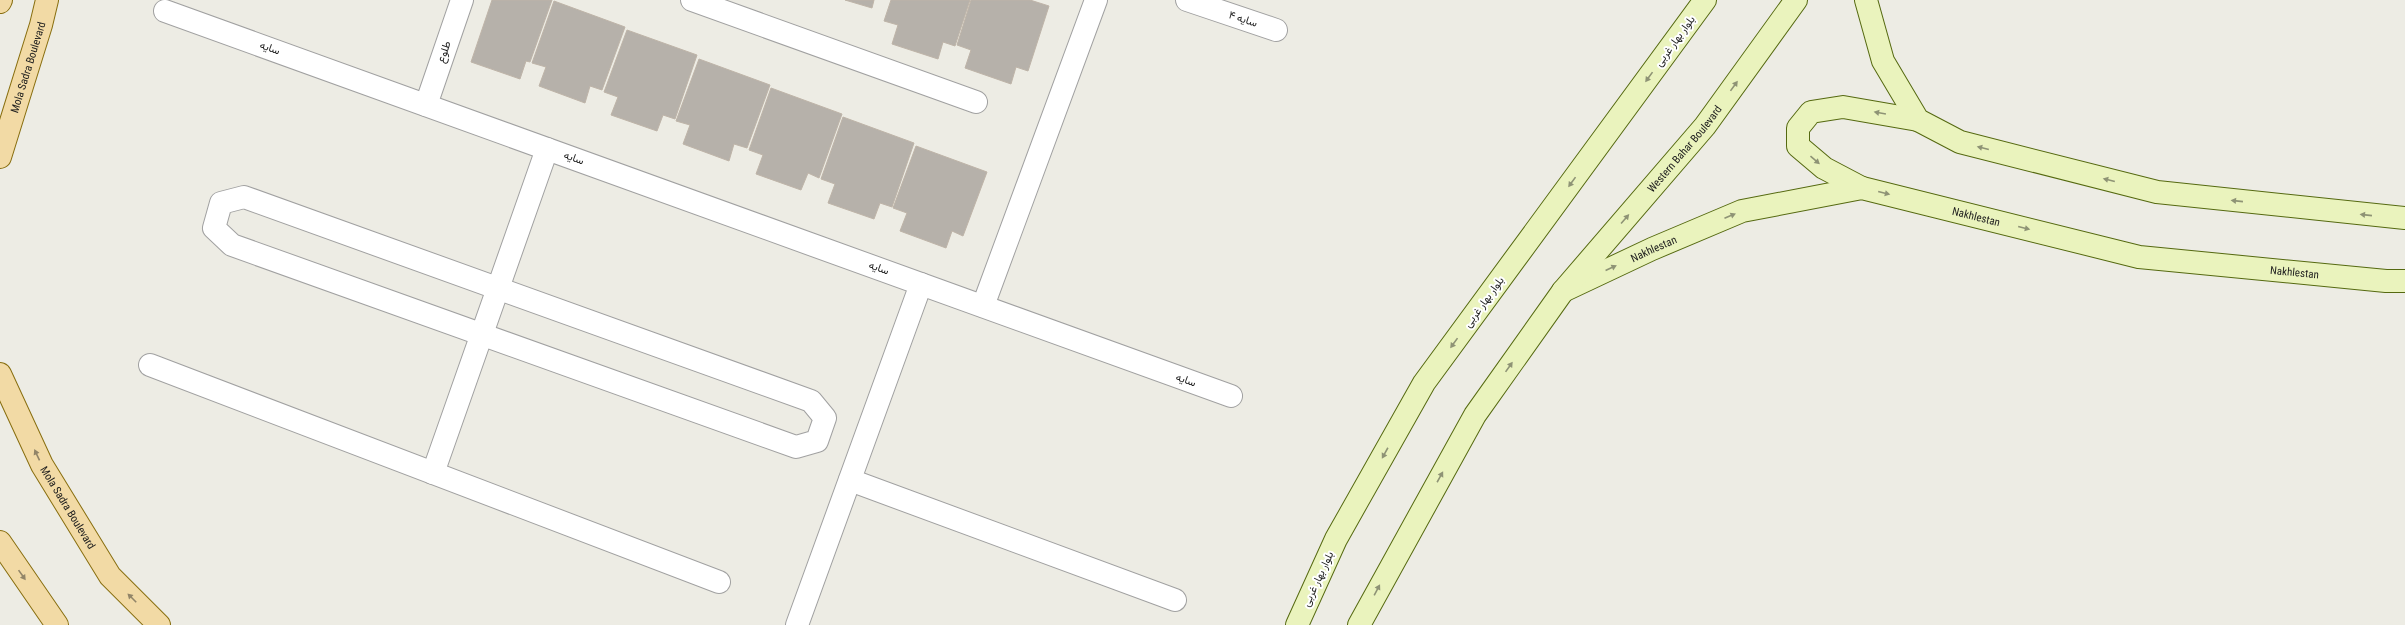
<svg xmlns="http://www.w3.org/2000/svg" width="2405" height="625" font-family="'Roboto Condensed',Vazirmatn,sans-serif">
	<rect width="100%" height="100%" fill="#edece4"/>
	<!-- building -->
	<g fill="#b6b1aa" stroke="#beb4a8">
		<path d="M492,0H552L530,62L526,61L520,79L471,62Z"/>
		<path d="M845,0H874L872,8Z"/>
		<path d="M891,0H970L955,46L943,42L938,59L892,44L898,25L884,21Z"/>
		<path d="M971,0H1030L1049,6L1028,71L1016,67L1011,84L965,68L971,50L957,45Z"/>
		<path d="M554,1L625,27L602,90L590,86L585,103L539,86L546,67L532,63Z"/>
		<path d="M627,30L697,55L675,119L663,115L657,131L611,115L618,97L604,92Z"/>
		<path d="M699,59L770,85L747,148L734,144L729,161L683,144L690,125L676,121Z"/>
		<path d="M771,88L842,114L819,178L808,173L801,190L756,174L763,155L749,150Z"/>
		<path d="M843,117L914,143L892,207L880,203L874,219L828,203L835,184L821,179Z"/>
		<path d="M916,146L987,172L963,236L952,231L946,248L900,231L907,213L893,208Z"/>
	</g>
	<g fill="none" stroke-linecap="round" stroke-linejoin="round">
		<!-- street casing -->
		<g stroke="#a1a1a1" stroke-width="24">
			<g id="street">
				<path d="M692,0L976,102"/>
				<path d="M1187,0L1276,30"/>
				<path d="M165,11L1231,396"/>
				<path d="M426,105L462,0"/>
				<path d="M244,197L811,401L825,418L817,441L796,447L232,245L214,228L221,203Z"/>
				<path d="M983,306L1096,0"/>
				<path d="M150,365L719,582"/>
				<path d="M433,473L547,149"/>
				<path d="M850,480L1175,600"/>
				<path d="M797,625L921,284"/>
			</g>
		</g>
		<!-- secondary casing -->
		<g stroke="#556910" stroke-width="24">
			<g id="secondary">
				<path d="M1866,0L1883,61L1918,120L1960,142L2157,192L2405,218"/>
				<path d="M1862,188L1824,168L1798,146V128L1811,112L1843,107L1918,120"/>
				<path id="s1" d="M1563,291L1652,249L1742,211L1862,188L2139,257L2386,281H2405"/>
				<path d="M1297,625L1336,539L1424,383L1705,0"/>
				<path id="s2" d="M1359,625L1475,415L1563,291L1705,126L1796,0"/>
			</g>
		</g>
		<!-- primary casing -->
		<g stroke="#886e0f" stroke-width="24">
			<g id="primary">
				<path d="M0,2L1,0"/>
				<path id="s3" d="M0,157L41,25L47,0"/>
				<path id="s4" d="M0,374L42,465L110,576L159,625"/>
				<path d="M0,542L57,625"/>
			</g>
		</g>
		<!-- street -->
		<use href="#street" stroke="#fff" stroke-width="22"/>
		<!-- secondary -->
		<use href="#secondary" stroke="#eaf3bd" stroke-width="22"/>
		<!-- primary -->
		<use href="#primary" stroke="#f2daa5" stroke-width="22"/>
	</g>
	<!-- one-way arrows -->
	<defs><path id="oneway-solid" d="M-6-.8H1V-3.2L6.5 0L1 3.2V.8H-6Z"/></defs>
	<g fill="#8e9375">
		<use href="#oneway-solid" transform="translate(1649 77) rotate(126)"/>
		<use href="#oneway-solid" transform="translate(1734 86) rotate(-54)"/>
		<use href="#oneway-solid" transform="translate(1880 113) rotate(-170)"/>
		<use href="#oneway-solid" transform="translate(1983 148) rotate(-166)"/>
		<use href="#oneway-solid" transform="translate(1815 160) rotate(41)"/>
		<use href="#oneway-solid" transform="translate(2109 180) rotate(-166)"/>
		<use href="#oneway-solid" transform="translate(1572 182) rotate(126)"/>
		<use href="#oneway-solid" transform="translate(1884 193) rotate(14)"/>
		<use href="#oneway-solid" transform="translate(2237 201) rotate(-174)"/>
		<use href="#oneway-solid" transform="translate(2366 215) rotate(-174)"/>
		<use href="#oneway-solid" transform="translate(1730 216) rotate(-23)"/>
		<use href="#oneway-solid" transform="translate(1625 219) rotate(-49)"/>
		<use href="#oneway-solid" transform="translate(2024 228) rotate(14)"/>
		<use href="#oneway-solid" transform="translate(1611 268) rotate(-25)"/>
		<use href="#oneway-solid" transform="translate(1454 343) rotate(126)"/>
		<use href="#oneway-solid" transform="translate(1509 367) rotate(-55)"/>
		<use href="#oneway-solid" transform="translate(1385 453) rotate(119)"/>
		<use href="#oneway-solid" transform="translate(1440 477) rotate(-61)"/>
		<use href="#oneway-solid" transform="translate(1377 590) rotate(-62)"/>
	</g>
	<g fill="#928568">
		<use href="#oneway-solid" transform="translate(37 455) rotate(-115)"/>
		<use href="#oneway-solid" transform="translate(22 575) rotate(55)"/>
		<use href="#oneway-solid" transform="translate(132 598) rotate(-135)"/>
	</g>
	<g text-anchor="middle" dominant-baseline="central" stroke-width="4" stroke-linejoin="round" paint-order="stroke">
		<!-- street labels -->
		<g font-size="11" fill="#1d1d1d" stroke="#fff">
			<text transform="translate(1243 19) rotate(18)">سایه ۴</text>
			<text transform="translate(1675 41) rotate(-54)">بلوار بهار غربی</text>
			<text transform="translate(270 48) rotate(20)">سایه</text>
			<text transform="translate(444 52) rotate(-71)">طلوع</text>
			<text stroke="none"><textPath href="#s3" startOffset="94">Mola Sadra Boulevard</textPath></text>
			<text stroke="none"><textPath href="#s2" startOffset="579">Western Bahar Boulevard</textPath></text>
			<text transform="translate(574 158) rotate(20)">سایه</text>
			<text stroke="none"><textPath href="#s1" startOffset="436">Nakhlestan</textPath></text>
			<text stroke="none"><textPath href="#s1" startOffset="100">Nakhlestan</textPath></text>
			<text transform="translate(879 268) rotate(20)">سایه</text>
			<text stroke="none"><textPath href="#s1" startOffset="760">Nakhlestan</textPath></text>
			<text transform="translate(1484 302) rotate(-54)">بلوار بهار غربی</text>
			<text transform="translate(1186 380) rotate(20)">سایه</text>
			<text stroke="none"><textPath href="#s4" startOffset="150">Mola Sadra Boulevard</textPath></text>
			<text transform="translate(1318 579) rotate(-65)">بلوار بهار غربی</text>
		</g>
	</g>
</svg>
